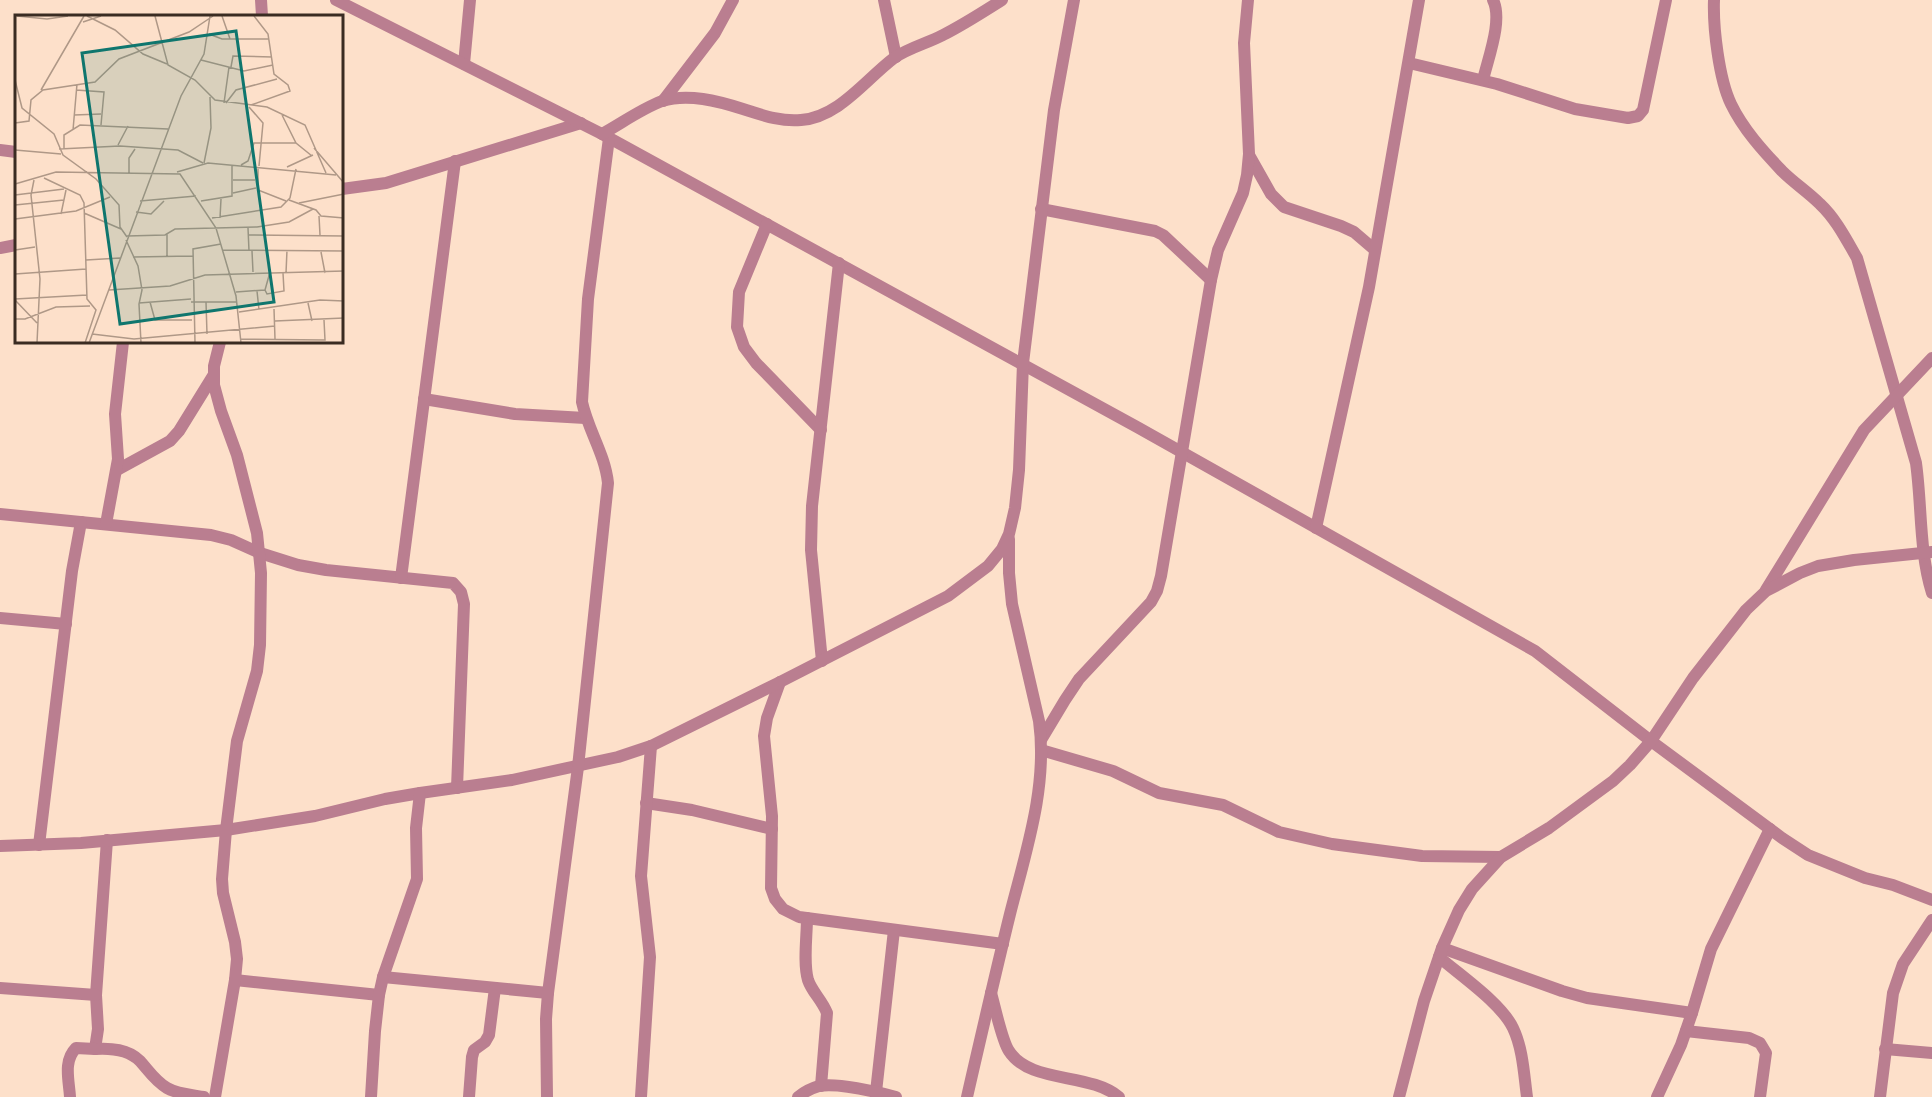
<svg xmlns="http://www.w3.org/2000/svg" width="1932" height="1097" font-family="Poppins,sans-serif">
	<rect width="100%" height="100%" fill="#fde0ca"/>
	<g fill="none" stroke-linecap="round" stroke-linejoin="round">
		<!-- minor -->
		<g stroke="#ba7e90" stroke-width="12">
			<path d="M261,0L262,16"/>
			<path d="M884,0L896,57"/>
			<path d="M1714,0C1713,28 1719,79 1731,104C1743,129 1763,151 1782,171C1794,183 1808,192 1820,204C1836,219 1846,239 1857,258L1916,463C1922,506 1919,551 1932,593"/>
			<path d="M1409,63L1497,84L1575,109L1628,118L1638,116L1643,110L1666,0"/>
			<path d="M464,64L470,0"/>
			<path d="M1483,80C1488,58 1503,20 1493,0"/>
			<path d="M663,101L715,33L733,0"/>
			<path d="M602,134L1137,427L1535,651L1651,741L1782,838L1808,855L1865,878L1893,885L1932,900"/>
			<path d="M0,150L16,152"/>
			<path d="M1249,155L1271,194L1284,207L1341,226L1354,232L1375,250"/>
			<path d="M342,189L386,183L581,123"/>
			<path d="M1041,209L1155,231L1163,235L1211,280"/>
			<path d="M767,224L739,292L737,327L744,347L756,363L821,430"/>
			<path d="M0,248L16,245"/>
			<path d="M424,399L515,414L585,418"/>
			<path d="M117,470L170,441L179,431L213,376"/>
			<path d="M0,514L211,535L231,540L260,553L298,565L326,570L453,583L461,592L464,604L457,788"/>
			<path d="M106,524L118,459L115,414L123,342"/>
			<path d="M1316,528L1369,287L1419,0"/>
			<path d="M401,578L455,161"/>
			<path d="M1766,590L1864,430L1932,358"/>
			<path d="M0,618L66,624"/>
			<path d="M822,661L811,550L812,506L839,263"/>
			<path d="M780,682L767,718L764,736L772,816L771,888L775,899L783,909L799,917L1003,944"/>
			<path d="M1041,740L1065,700L1079,679L1151,602L1157,591L1161,576L1211,280L1218,250L1243,193L1247,175L1249,154L1244,43L1248,0"/>
			<path d="M1041,750L1113,771L1159,793L1223,805L1279,832L1332,844L1422,856L1501,857"/>
			<path d="M646,803L692,810L772,829"/>
			<path d="M107,840L96,995L98,1029L95,1049C111,1048 128,1049 140,1061C149,1071 155,1081 167,1088C177,1094 192,1095 204,1097"/>
			<path d="M39,845L72,571L81,522"/>
			<path d="M0,846L81,843L226,830L315,816L385,799L420,793L512,780L618,757L651,746L780,682L948,596L988,566L1002,549L1009,534L1015,508L1019,470L1023,363L1054,110L1074,0"/>
			<path d="M807,918C807,936 803,963 808,980C812,992 822,1000 827,1013L821,1086"/>
			<path d="M1442,948L1562,991L1587,998L1692,1013"/>
			<path d="M1439,957C1461,976 1501,1003 1513,1028C1523,1049 1524,1075 1527,1097"/>
			<path d="M383,977L548,993"/>
			<path d="M235,980L379,995"/>
			<path d="M0,988L96,995"/>
			<path d="M991,993C995,1007 1002,1041 1009,1051C1030,1084 1089,1072 1119,1097"/>
			<path d="M1686,1031L1749,1038L1760,1043L1766,1053L1760,1097"/>
			<path d="M1885,1049L1932,1053"/>
			<path d="M876,1092L894,930"/>
			<path d="M70,1097C69,1080 63,1061 76,1048L95,1049"/>
			<path d="M215,1097L235,980L237,959L235,942L223,893L222,879L226,830L237,741L257,671L260,645L261,573L257,533L237,455L221,411L214,385V366L220,342"/>
			<path d="M371,1097L375,1031L379,995L383,977L417,879L416,828L420,793"/>
			<path d="M469,1097L472,1057L474,1050L485,1042L489,1035L495,988"/>
			<path d="M547,1097L546,1019L548,993L578,767L608,483C605,454 588,430 582,402L588,299L609,138"/>
			<path d="M641,1097L650,957L641,876L651,746"/>
			<path d="M798,1097C804,1092 812,1088 819,1086C838,1083 877,1092 896,1097"/>
			<path d="M967,1097C981,1036 995,975 1010,914C1026,851 1048,786 1039,721L1012,604L1009,573V539"/>
			<path d="M1399,1097L1424,1001L1442,948L1459,910L1472,889L1501,857L1549,828L1613,781L1630,765L1651,741L1693,678L1746,610L1766,591L1800,573L1818,566L1854,560L1932,552"/>
			<path d="M1657,1097L1681,1045L1692,1013L1711,949L1770,829"/>
			<path d="M1880,1097L1893,993L1903,964L1932,920"/>
		</g>
		<!-- tertiary -->
		<path stroke="#ba7e90" stroke-width="12" d="M336,0L602,134C622,123 641,109 662,101C688,93 718,101 743,109C762,115 781,122 801,120C839,117 865,80 894,58C908,48 928,43 943,35C963,25 983,12 1002,0"/>
	</g>
	<!-- overview -->
	<g transform="translate(15 15)">
		<rect width="328" height="328" fill="#fde0ca"/>
		<path fill="none" stroke="#af9887" stroke-width="1.5" d="M2,1L32,4L53,1M72,1L100,15L128,39L152,49M140,1L153,50L180,65L200,85L252,92L290,110L311,158M207,1L215,24M68,7L86,1M194,19L207,24H254M186,45L229,56L258,50M216,52L218,41L257,42M0,65L7,93L39,119L48,140L81,164L104,190L105,212L112,222M26,75L69,1M61,75L89,77L86,110M209,88L214,52M211,88L221,75L262,64M236,90L275,76L273,70L259,59L253,19L239,1M234,92L248,108L244,151M59,100L86,99M267,100L281,128L297,141M0,108L14,106L16,85L28,75L80,67L104,44L174,17L198,1M58,115L62,69M103,130L113,111M299,133L329,168M44,134L105,131L163,135L188,148M49,134V120L65,110L153,114M0,135L46,139M189,148L196,113L195,82M226,150L233,146L239,128H281M243,152V175L271,186M272,152L298,140M162,157L193,148L321,160M114,159V143L120,134M29,163L65,180L69,188L72,284L81,295L70,328M19,165L16,180L25,264L22,328M218,165H240M0,169L41,157L165,159L201,213L221,281L226,328M218,178L241,173M0,180L49,174M274,185L301,195L306,201L329,203M125,186L181,181M186,186L217,181V150M284,188L329,179M0,190L49,185M121,197L136,199L149,186M69,198L106,214M46,199L51,175M304,201L305,220M197,203L266,192L275,183L281,154M205,203L206,184M0,204L61,196L95,182M233,213L234,236M152,219V241M234,220L329,221M112,221L150,220L160,214L242,212L274,207L298,194M111,225L123,251L127,275L124,289L126,328M0,235L20,232M208,235L329,236M237,236L238,257M306,237L310,258M118,242L178,241M71,245L105,243M271,258L272,235M0,259L71,254M94,275L155,271L190,260L329,256M250,275L252,279L269,276L268,258M242,276L244,295M221,277L250,275L255,257M0,284L72,280M0,285L22,308M135,287L140,305H177M176,287H222M191,287L192,319M124,288L176,284M293,288L297,306M259,294L260,324M224,297L305,285L329,286M0,304H10L41,292L75,291M260,306L329,303M77,319L119,324L260,311M226,324L310,325L309,305M74,328L166,81L189,39L195,1M180,328L178,234L206,229"/>
		<path fill="#0f766e" fill-opacity="0.15" stroke="#0f766e" stroke-width="3" d="M221,16L259,287L105,309L67,38Z"/>
		<rect width="328" height="328" fill="none" stroke="#3a2c22" stroke-width="3"/>
	</g>
</svg>
